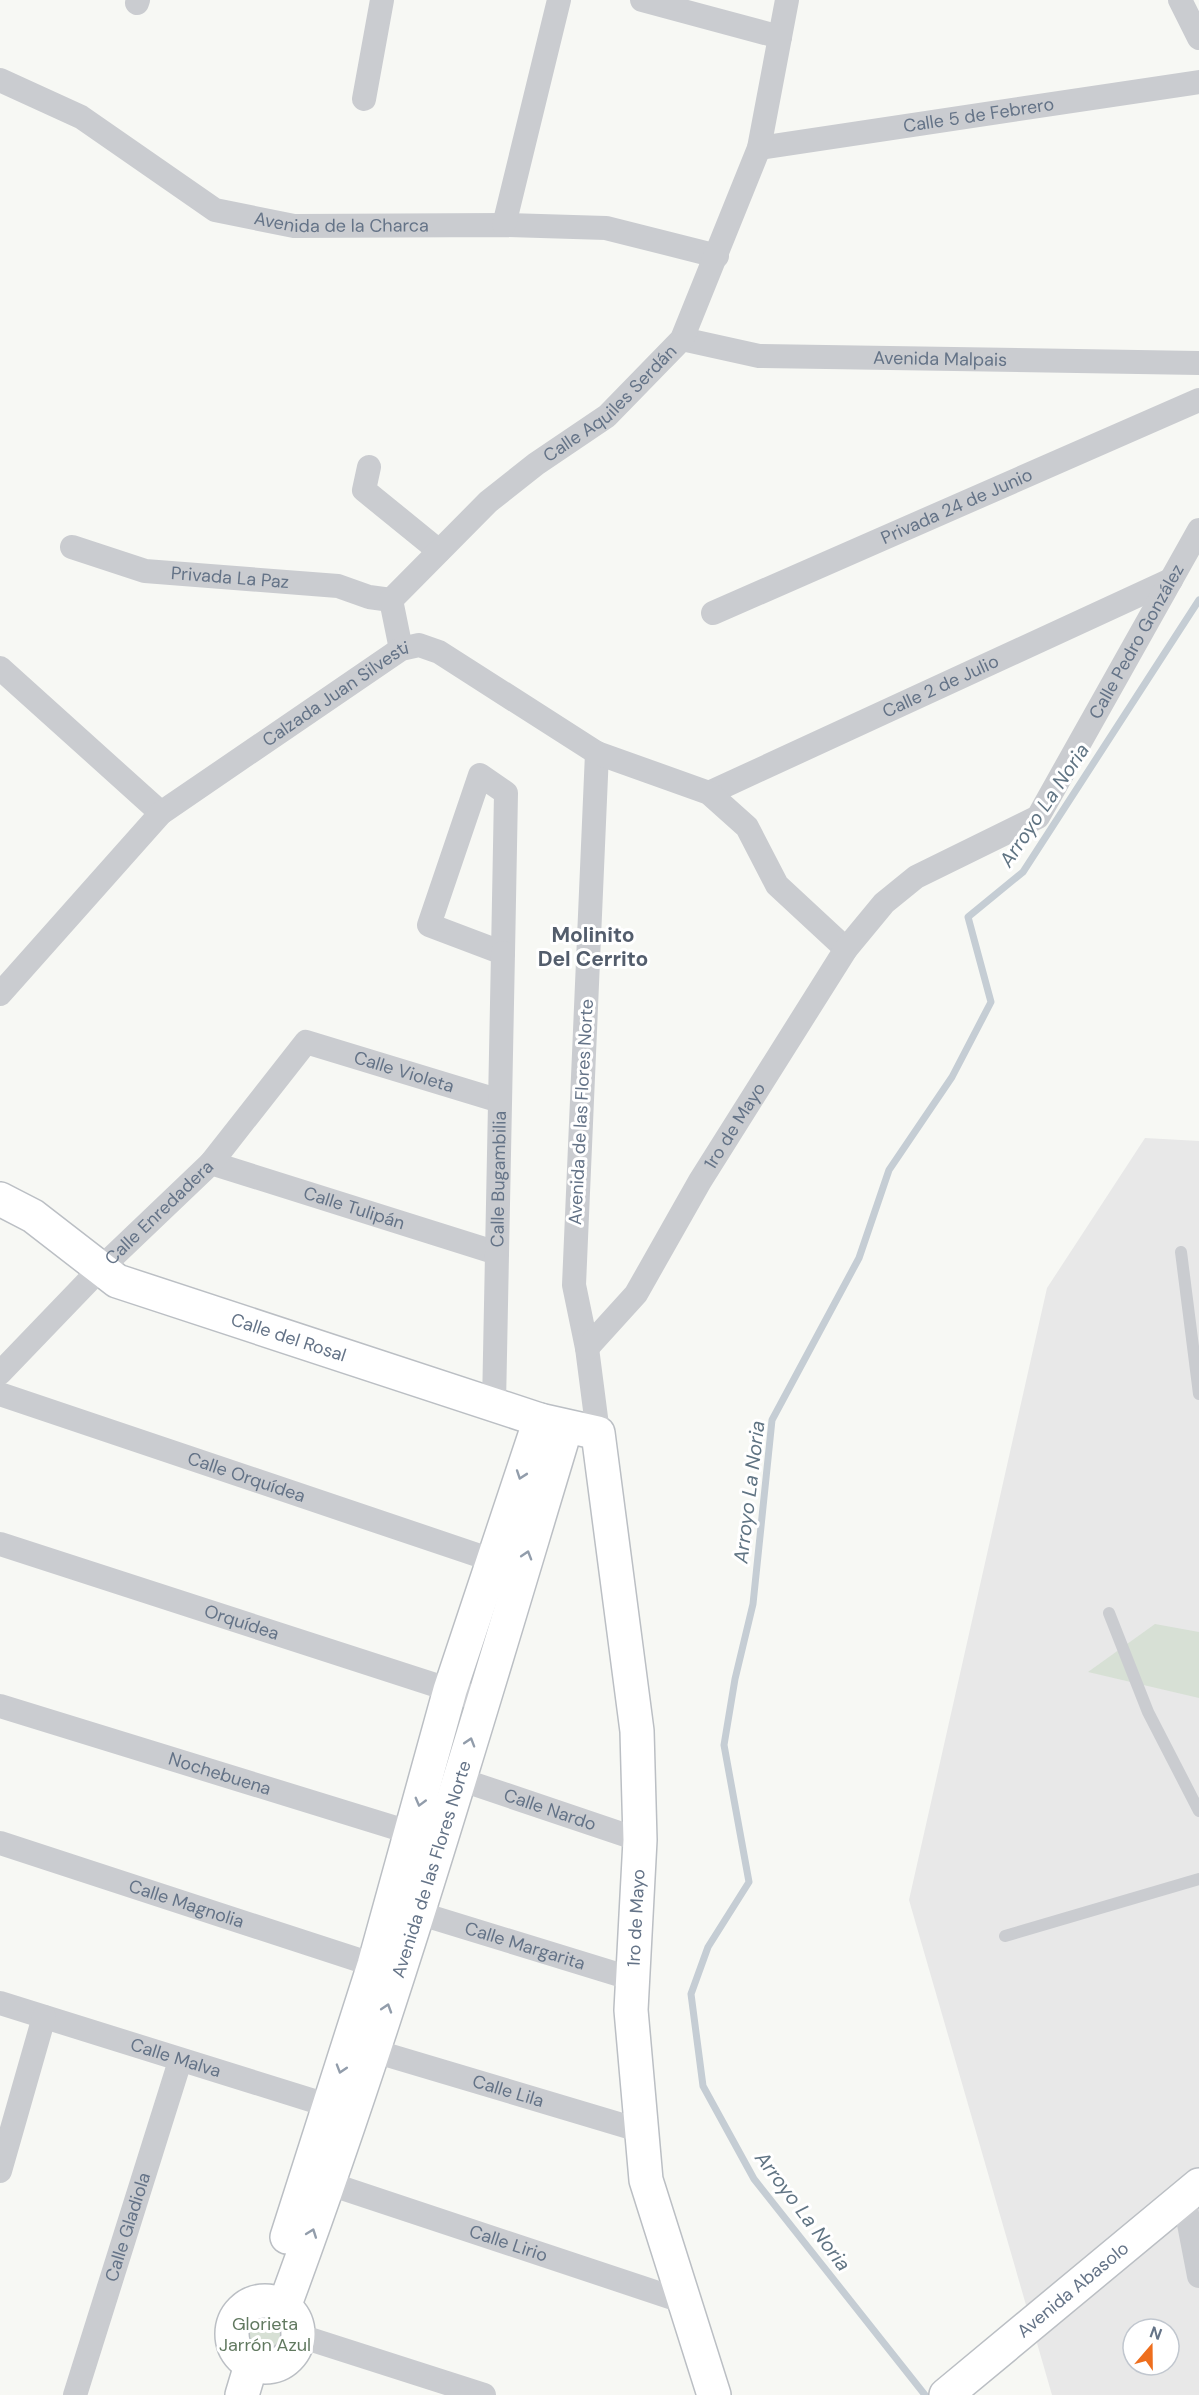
<svg xmlns="http://www.w3.org/2000/svg" width="1199" height="2395" font-family="'DM Sans',sans-serif">
	<rect width="100%" height="100%" fill="#f7f8f4"/>
	<!-- built -->
	<path fill="#e8e8e8" fill-rule="evenodd" d="M1145,1138L1199,1141V2395H1052L909,1900L1047,1288ZM1133,2329H1169V2365H1133Z"/>
	<!-- green -->
	<g fill="#d7e0d5">
		<path d="M1155,1624L1199,1632V1698L1088,1672Z"/>
		<path d="M274,2302L296,2347L252,2365L236,2318Z"/>
	</g>
	<g fill="none" stroke-linecap="round" stroke-linejoin="round">
		<!-- stream -->
		<path stroke="#c5cdd4" stroke-width="7" d="M925,2395L754,2179L703,2086L691,1994L708,1947L749,1882L724,1745L735,1679L753,1604L772,1420L859,1258L889,1170L952,1077L991,1002L968,917L1023,872L1199,600"/>
		<!-- secondary casing -->
		<g stroke="#bbbfc4" stroke-width="36">
			<g id="secondary">
				<path id="s23" d="M0,1199L33,1216L117,1281L540,1420L598,1433L637,1731L640,1840L631,2010L646,2180L714,2395"/>
				<path d="M287,2237L374,1965L450,1690L540,1420"/>
				<circle cx="265" cy="2334" r="33"/>
				<path id="s24" d="M284,2307C391,2018 477,1722 566,1427"/>
				<path d="M242,2395L251,2365"/>
				<path id="s25" d="M946,2395L1199,2185"/>
			</g>
		</g>
		<!-- lane -->
		<g stroke="#caccd0" stroke-width="12">
			<path d="M1181,1252L1199,1394"/>
			<path d="M1109,1613L1148,1712L1199,1811"/>
			<path d="M1005,1936L1199,1879"/>
		</g>
		<!-- street -->
		<g stroke="#caccd0" stroke-width="24">
			<path d="M642,0L780,37"/>
			<path d="M1180,0L1199,38"/>
			<path d="M137,3L138,0"/>
			<path id="s1" d="M0,80L81,117L215,210L294,226L504,225L606,228L717,256"/>
			<path d="M364,99L382,0"/>
			<path id="s2" d="M759,148L1199,82"/>
			<path d="M504,225L559,0"/>
			<path id="s3" d="M682,339L759,356L1199,363"/>
			<path d="M369,467L364,490L439,551"/>
			<path id="s4" d="M72,547L145,571L338,586L369,597L391,600"/>
			<path id="s5" d="M713,613L1199,400"/>
			<path id="s6" d="M401,649L391,600L488,502L536,464L607,416L682,339L759,148L787,0"/>
			<path d="M0,668L161,813"/>
			<path d="M597,753L574,1285L587,1348L598,1433"/>
			<path d="M480,775L506,793L503,953L429,925Z"/>
			<path id="s7" d="M709,793L1171,580"/>
			<path id="s8" d="M0,994L161,813L401,649L419,645L439,652L597,753L709,793L747,827L777,885L846,949"/>
			<path id="s9" d="M211,1163L497,1253"/>
			<path id="s10" d="M587,1348L636,1294L700,1181L846,949L884,903L916,877L1038,817L1199,530"/>
			<path id="s11" d="M0,1373L101,1268L211,1163L306,1042L500,1101"/>
			<path id="s12" d="M0,1394L492,1560"/>
			<path id="s13" d="M494,1405L503,953"/>
			<path id="s14" d="M0,1544L466,1695"/>
			<path id="s15" d="M0,1706L425,1837"/>
			<path id="s16" d="M459,1779L640,1840"/>
			<path id="s17" d="M0,1843L374,1965"/>
			<path id="s18" d="M418,1913L633,1979"/>
			<path id="s19" d="M0,2003L330,2106L343,2113"/>
			<path id="s20" d="M374,2051L642,2131"/>
			<path d="M0,2171L44,2017"/>
			<path id="s21" d="M330,2184L685,2302"/>
			<path d="M1184,2198L1199,2276"/>
			<path d="M300,2336L484,2395"/>
			<path id="s22" d="M75,2395L180,2061"/>
		</g>
		<!-- secondary -->
		<use href="#secondary" stroke="#fff" stroke-width="33"/>
	</g>
	<!-- one-way arrows -->
	<defs><path id="oneway-chevron" d="M-2-3.5L2.5 0L-2 3.5" fill="none" stroke-width="1.6" stroke-linecap="round" stroke-linejoin="round" transform="scale(1.5)"/></defs>
	<g stroke="#929dab">
		<use href="#oneway-chevron" transform="translate(521 1475) rotate(109)"/>
		<use href="#oneway-chevron" transform="translate(527 1555) rotate(-73)"/>
		<use href="#oneway-chevron" transform="translate(470 1742) rotate(-73)"/>
		<use href="#oneway-chevron" transform="translate(420 1802) rotate(105)"/>
		<use href="#oneway-chevron" transform="translate(387 2008) rotate(-72)"/>
		<use href="#oneway-chevron" transform="translate(341 2069) rotate(107)"/>
		<use href="#oneway-chevron" transform="translate(312 2233) rotate(-70)"/>
	</g>
	<g text-anchor="middle" dominant-baseline="central" stroke-width="6" stroke-linejoin="round" paint-order="stroke">
		<!-- street labels -->
		<g font-size="18" fill="#647387" stroke="#fff">
			<text stroke="none"><textPath href="#s2" startOffset="222">Calle 5 de Febrero</textPath></text>
			<text stroke="none"><textPath href="#s1" startOffset="380">Avenida de la Charca</textPath></text>
			<text stroke="none"><textPath href="#s3" startOffset="260">Avenida Malpais</textPath></text>
			<text stroke="none"><textPath href="#s6" startOffset="345">Calle Aquiles Serdán</textPath></text>
			<text stroke="none"><textPath href="#s5" startOffset="266">Privada 24 de Junio</textPath></text>
			<text stroke="none"><textPath href="#s4" startOffset="162">Privada La Paz</textPath></text>
			<text stroke="none"><textPath href="#s10" startOffset="915">Calle Pedro González</textPath></text>
			<text stroke="none"><textPath href="#s7" startOffset="255">Calle 2 de Julio</textPath></text>
			<text stroke="none"><textPath href="#s8" startOffset="454">Calzada Juan Silvesti</textPath></text>
			<text stroke="none"><textPath href="#s11" startOffset="554">Calle Violeta</textPath></text>
			<text transform="translate(581 1112) rotate(-87)">Avenida de las Flores Norte</text>
			<text stroke="none"><textPath href="#s10" startOffset="268">1ro de Mayo</textPath></text>
			<text stroke="none"><textPath href="#s13" startOffset="226">Calle Bugambilia</textPath></text>
			<text stroke="none"><textPath href="#s9" startOffset="150">Calle Tulipán</textPath></text>
			<text stroke="none"><textPath href="#s11" startOffset="226">Calle Enredadera</textPath></text>
			<text stroke="none"><textPath href="#s23" startOffset="324">Calle del Rosal</textPath></text>
			<text stroke="none"><textPath href="#s12" startOffset="260">Calle Orquídea</textPath></text>
			<text stroke="none"><textPath href="#s14" startOffset="254">Orquídea</textPath></text>
			<text stroke="none"><textPath href="#s15" startOffset="230">Nochebuena</textPath></text>
			<text stroke="none"><textPath href="#s16" startOffset="96">Calle Nardo</textPath></text>
			<text stroke="none"><textPath href="#s24" startOffset="462">Avenida de las Flores Norte</textPath></text>
			<text stroke="none"><textPath href="#s17" startOffset="196">Calle Magnolia</textPath></text>
			<text transform="translate(636 1918) rotate(-87)">1ro de Mayo</text>
			<text stroke="none"><textPath href="#s18" startOffset="112">Calle Margarita</textPath></text>
			<text stroke="none"><textPath href="#s19" startOffset="184">Calle Malva</textPath></text>
			<text stroke="none"><textPath href="#s20" startOffset="140">Calle Lila</textPath></text>
			<text stroke="none"><textPath href="#s22" startOffset="176">Calle Gladiola</textPath></text>
			<text stroke="none"><textPath href="#s21" startOffset="188">Calle Lirio</textPath></text>
			<text stroke="none"><textPath href="#s25" startOffset="165">Avenida Abasolo</textPath></text>
		</g>
		<!-- park labels -->
		<g font-size="18" fill="#617960" stroke="#fff">
			<text x="265" y="2324">Glorieta<tspan x="265" dy="21">Jarrón Azul</tspan></text>
		</g>
		<!-- water labels -->
		<g font-size="20" font-style="italic" fill="#607483" stroke="#fff">
			<text transform="translate(1044 805) rotate(-56)">Arroyo La Noria</text>
			<text transform="translate(749 1492) rotate(-83)">Arroyo La Noria</text>
			<text transform="translate(803 2211) rotate(53)">Arroyo La Noria</text>
		</g>
		<!-- quarter labels -->
		<g font-size="21" font-weight="bold" fill="#535d6c" stroke="#fff">
			<text x="593" y="935">Molinito<tspan x="593" dy="24">Del Cerrito</tspan></text>
		</g>
	</g>
	<!-- north arrow -->
	<g transform="translate(1151 2347) rotate(20)"><circle r="28" fill="#ffffff" stroke="#c1c7cf" stroke-width="1.5"/>
	<path d="M0-4.5L10 22L0 15L-10 22Z" fill="#ee6e1d"/>
	<text y="-9" font-size="16" font-weight="bold" text-anchor="middle" fill="#647387">N</text>
	</g>
</svg>
